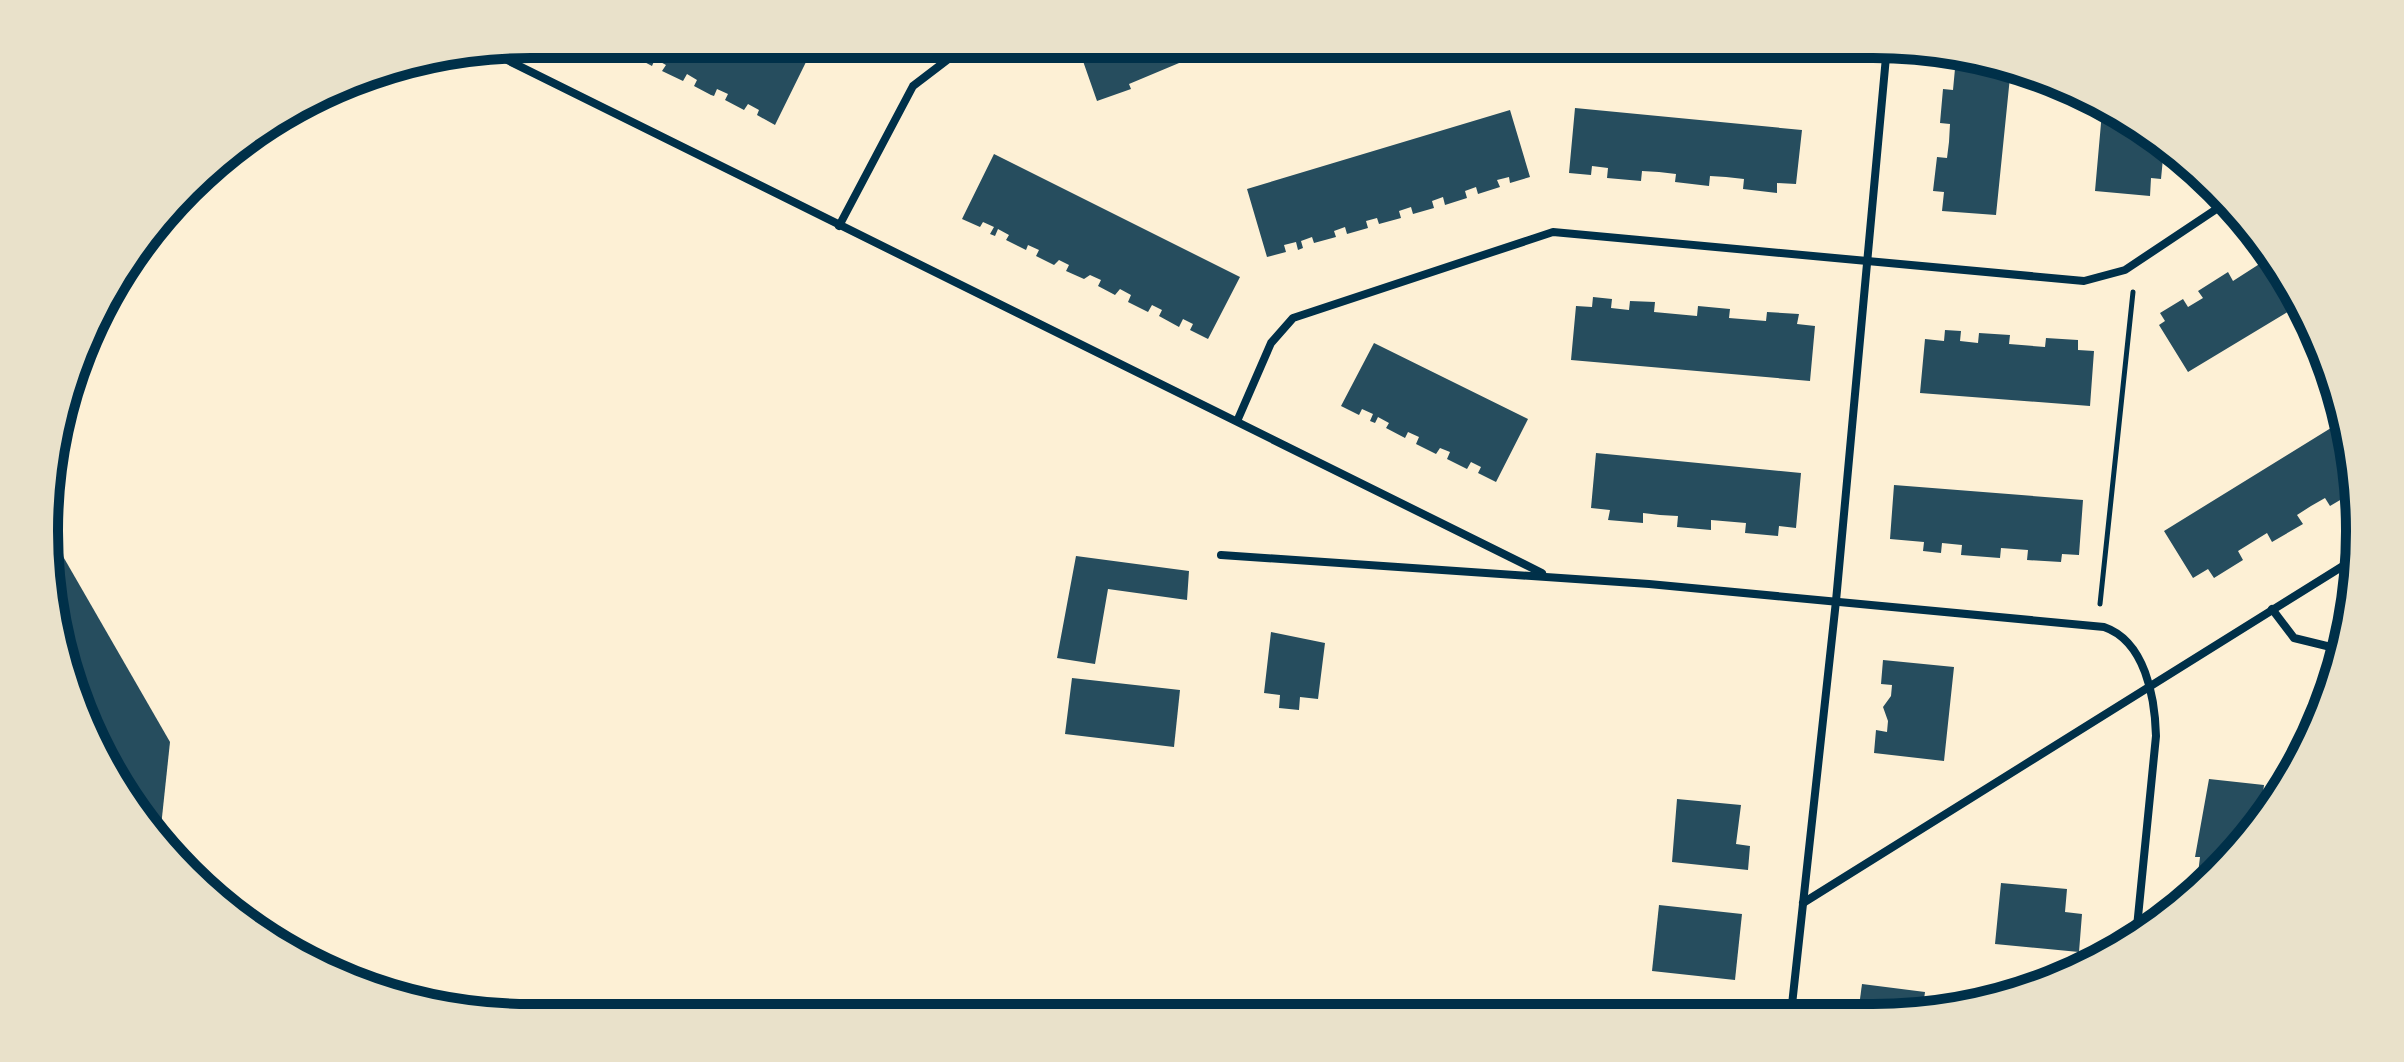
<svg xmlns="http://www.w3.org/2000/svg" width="2404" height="1062" font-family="Poppins,sans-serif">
	<rect width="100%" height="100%" fill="#fdf0d5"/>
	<!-- building -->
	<g fill="#264d5e">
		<path d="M620,44H769L806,62L775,125L757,115L759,110L748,104L744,110L725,100L728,94L717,89L714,96L711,95L694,86L697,80L687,74L683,81L662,71L666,65L655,59L652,66L633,56L636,49L625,44L622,50L617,48Z"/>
		<path d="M1077,44H1222V45L1129,84L1131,89L1097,101Z"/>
		<path d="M1956,58L2011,67L1996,215L1942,211L1944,192L1933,191L1937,157L1947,158L1949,142L1950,124L1940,123L1943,89L1953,90Z"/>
		<path d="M1575,108L1802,130L1796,184L1777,183V193L1743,189L1744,179L1726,177L1710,176L1709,186L1675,182L1676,174L1659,172L1642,171L1641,181L1607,178L1608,168L1592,166L1591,175L1569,173Z"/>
		<path d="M1510,110L1530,177L1510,183L1509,177L1497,180L1500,187L1478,194L1476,187L1465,191L1467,198L1445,205L1443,197L1432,201L1434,208L1413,214L1411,207L1399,211L1401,218L1379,224L1377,218L1366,221L1368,228L1347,234L1345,227L1334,231L1336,237L1314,243L1312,237L1301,241L1303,248L1298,250L1296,242L1284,245L1286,252L1267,257L1247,189Z"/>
		<path d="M2102,112L2164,148L2161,179L2151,178L2150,196L2095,191Z"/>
		<path d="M994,154L1240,277L1208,339L1190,330L1193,324L1183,319L1179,327L1159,316L1162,310L1152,305L1148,312L1128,302L1131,295L1120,289L1115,295L1098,286L1101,280L1090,275L1084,279L1066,271L1069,265L1059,260L1054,265L1036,256L1039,250L1028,245L1026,250L1006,240L1009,235L998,229L995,236L990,234L994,227L983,222L980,227L962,219Z"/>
		<path d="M2261,252L2301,304L2188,372L2159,325L2165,321L2160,313L2183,299L2188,307L2203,298L2198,291L2228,272L2233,281L2261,263L2256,254Z"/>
		<path d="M1593,297L1612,299L1611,308L1629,310L1630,301L1655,302L1654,312L1697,316L1698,306L1730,309L1729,318L1766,321L1767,312L1799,314L1797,324L1815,326L1810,381L1571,360L1576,306L1592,307Z"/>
		<path d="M1945,330L1961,331L1960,341L1978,343L1979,333L2010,335L2009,344L2045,347L2046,338L2078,340V350L2094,351L2090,406L1920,393L1925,339L1944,341Z"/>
		<path d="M1374,343L1528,419L1496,482L1478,473L1481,467L1471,462L1467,469L1447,459L1450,452L1440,448L1436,454L1416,444L1419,437L1408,432L1405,438L1386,428L1389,423L1378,417L1375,423L1370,421L1373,414L1362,409L1359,415L1341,406Z"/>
		<path d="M2339,423L2357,490L2330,506L2325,498L2311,506L2297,515L2303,524L2272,542L2267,533L2238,551L2243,560L2214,578L2208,569L2193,578L2164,531Z"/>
		<path d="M1596,453L1801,473L1796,528L1779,526L1778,536L1745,533L1746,523L1711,520V530L1677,527L1678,516L1660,515L1643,513V523L1608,520L1610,510L1591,508Z"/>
		<path d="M1894,485L2083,500L2079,555L2062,554L2061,562L2027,560L2028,550L2001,548L2000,558L1961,555L1962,545L1942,543L1941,553L1923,551L1924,542L1890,539Z"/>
		<path d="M53,539L170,742L160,836L109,774L53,626Z"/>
		<path d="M1076,556L1189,571L1187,600L1108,589L1095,664L1057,658Z"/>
		<path d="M1271,632L1325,643L1318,699L1300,697L1299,710L1279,708L1280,695L1264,693Z"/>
		<path d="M1883,660L1954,667L1944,761L1874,753L1876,730L1887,732L1888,721L1883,707L1891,696L1892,685L1881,684Z"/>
		<path d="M1072,678L1180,690L1174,747L1065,734Z"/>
		<path d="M2209,779L2264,785L2259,827L2196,890L2200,857H2195Z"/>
		<path d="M1677,799L1741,805L1736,844L1750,846L1748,870L1672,862Z"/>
		<path d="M2001,883L2067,889L2065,912L2082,914L2079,952L1995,944Z"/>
		<path d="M1659,905L1742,914L1735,980L1652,971Z"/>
		<path d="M1862,984L1925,992L1922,1014H1858Z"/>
	</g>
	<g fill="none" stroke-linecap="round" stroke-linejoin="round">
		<!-- path -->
		<path stroke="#003049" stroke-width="5" d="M2100,604L2133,292"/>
		<!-- minor -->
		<g stroke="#003049" stroke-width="8">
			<path d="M489,51L1542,573"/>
			<path d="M514,63L524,45"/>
			<path d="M839,226L913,86L968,44"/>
			<path d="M1238,419L1271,343L1293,318L1553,232L2084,281L2125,270L2224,204"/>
			<path d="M1221,555L1649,584L2104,627C2145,641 2155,697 2156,736L2136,937"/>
			<path d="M2272,609L2294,638L2339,649"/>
			<path d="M1803,903L2351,561"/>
			<path d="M1791,1014L1836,601L1887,46"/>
		</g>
	</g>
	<!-- crop -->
	<path d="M0 0H2404V1062H0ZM531 58H1873A473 473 0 0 1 2346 531V531A473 473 0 0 1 1873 1004H531A473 473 0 0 1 58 531V531A473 473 0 0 1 531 58Z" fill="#e9e1ca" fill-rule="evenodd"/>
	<path fill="none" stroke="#003049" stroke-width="10" d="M531 58H1873A473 473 0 0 1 2346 531V531A473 473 0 0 1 1873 1004H531A473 473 0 0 1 58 531V531A473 473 0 0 1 531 58Z"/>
</svg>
